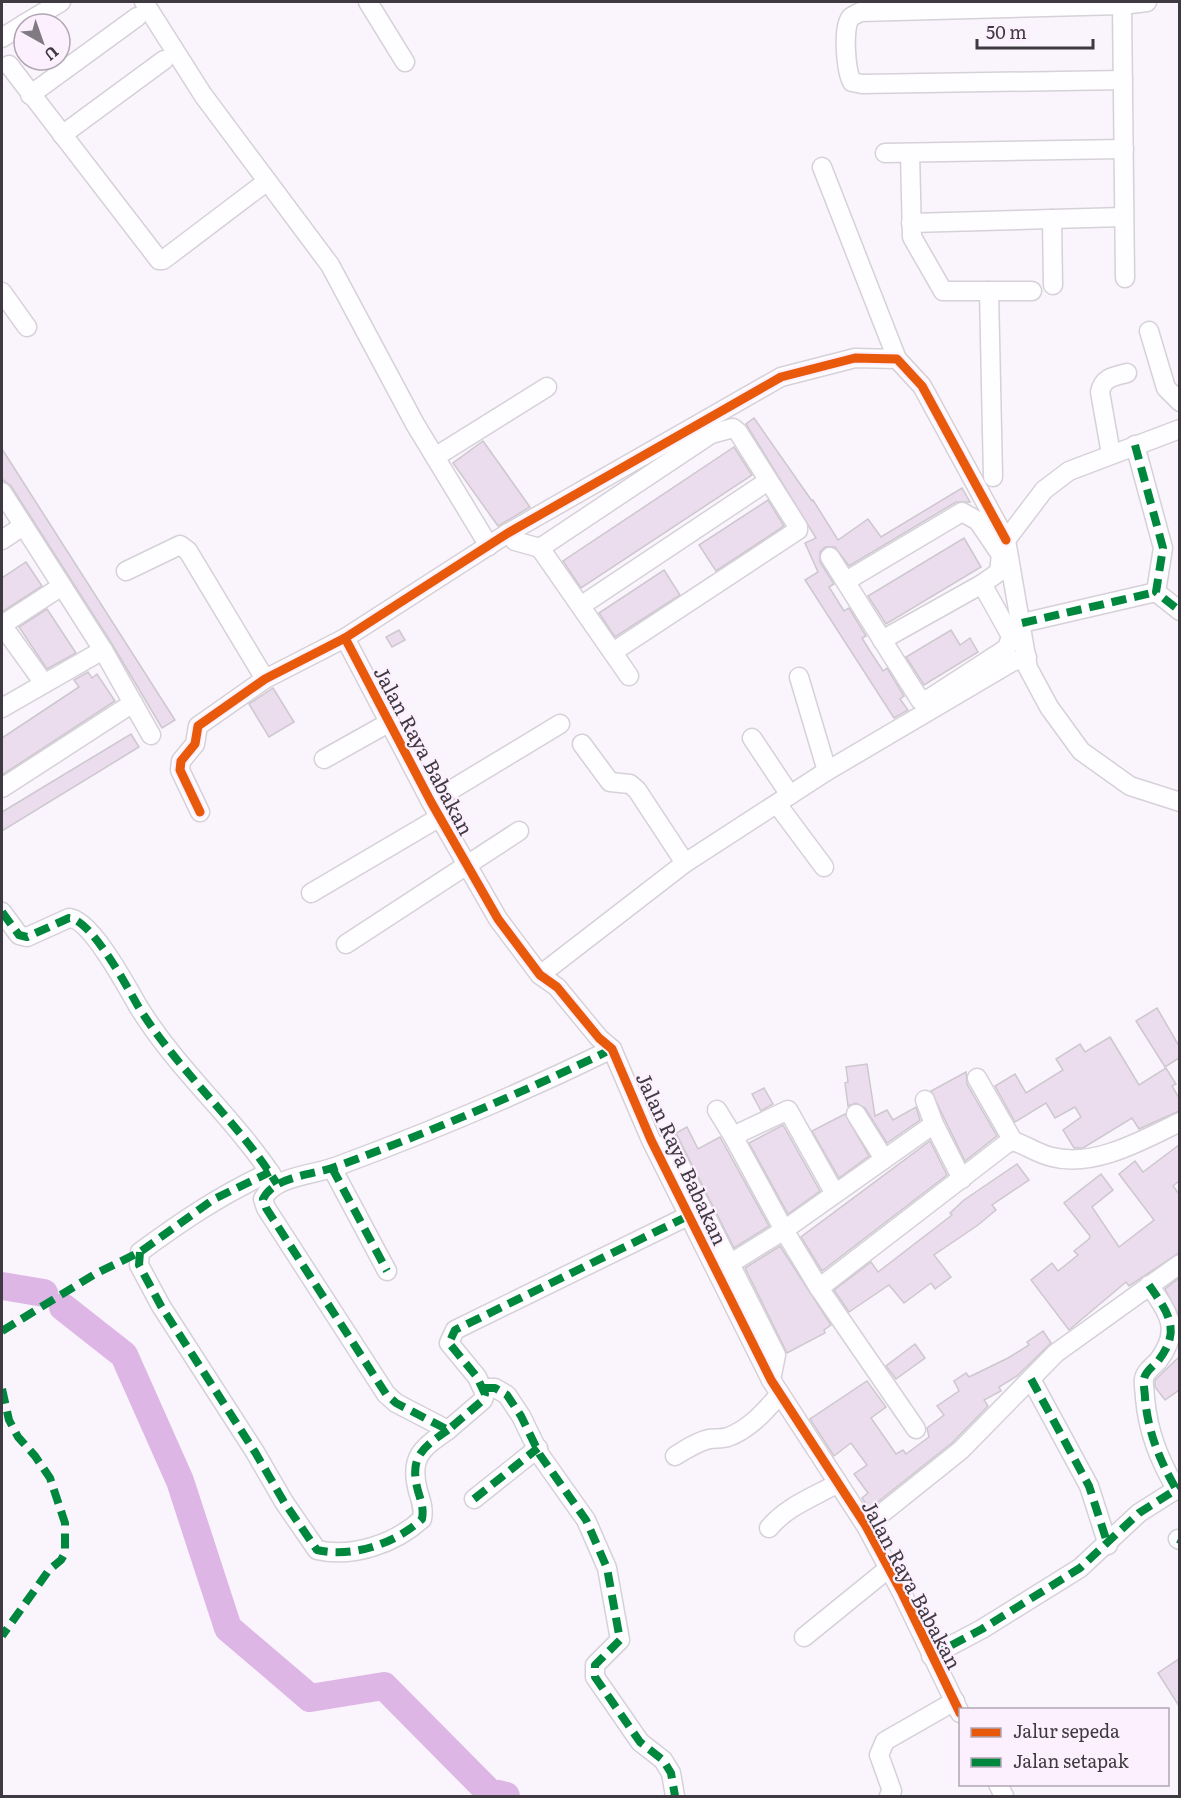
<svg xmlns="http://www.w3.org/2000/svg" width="1181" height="1798" font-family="Literata,serif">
	<rect width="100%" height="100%" fill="#faf4fc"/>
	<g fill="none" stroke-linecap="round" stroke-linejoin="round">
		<!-- river -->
		<g stroke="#ddb6e6" stroke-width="28">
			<path d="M2,1286L44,1293"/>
			<path d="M63,1307L124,1355L180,1481L228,1628L310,1698L384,1686L489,1792L506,1796"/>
		</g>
	</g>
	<!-- building -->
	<g fill="#ebddee" stroke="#cdc7ce" stroke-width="1.5">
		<path d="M754,418L812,501L813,500L838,540L868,519L881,537L962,488L970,502H956L849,566L835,547H825L820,552V562L834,584L829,587L844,611L849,608L866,636L862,638L870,651L883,671L887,668L904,696L900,699L908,710L894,718L805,580L818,572L805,543L816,538L746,424Z"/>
		<path d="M483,441L530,507L498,526L453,463Z"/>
		<path d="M734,447L752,475L581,588L563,561Z"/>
		<path d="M2,449L175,720L162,728L112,644L11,486L2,479Z"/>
		<path d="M768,500L784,526L716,571L699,545Z"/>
		<path d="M964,538L981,567L886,624L868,596Z"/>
		<path d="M26,562L42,586L2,612V578Z"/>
		<path d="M664,570L680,595L615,637L599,613Z"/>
		<path d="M47,609L76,653L47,669L19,627Z"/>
		<path d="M399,630L405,640L392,647L386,637Z"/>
		<path d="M951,630L960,645L970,638L978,652L924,685L906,657Z"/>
		<path d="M88,672L92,678L97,674L115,701L2,775V738L79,687L74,680Z"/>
		<path d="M273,688L294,722L269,737L249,704Z"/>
		<path d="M131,734L139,747L2,831V812Z"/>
		<path d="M1157,1008L1179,1046V1058L1165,1067L1136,1021Z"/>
		<path d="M1110,1037L1139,1085L1166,1068L1176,1084L1172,1086L1179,1098V1111L1139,1129L1132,1118L1083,1148H1074L1063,1130L1081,1117L1075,1107L1055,1118L1046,1103L1015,1122L995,1086L1015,1074L1026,1093L1063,1070L1056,1059L1080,1044L1085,1052Z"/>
		<path d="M867,1064L875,1116L887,1110L893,1120L916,1107L920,1120L887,1143L865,1108L856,1103L848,1106L845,1083L848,1082L846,1067Z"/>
		<path d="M966,1072L967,1084L997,1136L965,1161L931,1091Z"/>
		<path d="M764,1088L773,1104L761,1111L752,1094Z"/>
		<path d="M845,1114L869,1156L839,1178L812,1131Z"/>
		<path d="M783,1125L820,1191L788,1214L749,1143Z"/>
		<path d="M687,1127L698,1149L720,1137L769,1226L734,1248L676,1133Z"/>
		<path d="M930,1141L947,1175L822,1271L801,1237Z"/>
		<path d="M1179,1145V1181L1173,1186L1179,1194V1253L1129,1286L1126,1282L1069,1330L1031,1280L1052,1263L1058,1271L1078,1255L1074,1251L1089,1239L1090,1236L1064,1203L1101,1174L1113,1190L1092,1207L1119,1247L1154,1220L1119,1174L1135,1161L1143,1172Z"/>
		<path d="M1017,1164L1029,1180L992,1205L996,1210L978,1225L934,1255L951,1277L935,1289L931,1283L904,1303L889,1285L849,1312L834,1290L871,1262L878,1272L952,1215L950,1213L964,1200Z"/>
		<path d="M780,1246L831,1325L824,1330L825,1333L787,1353L745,1268Z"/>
		<path d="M1179,1278V1316L1165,1289Z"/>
		<path d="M1043,1331L1051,1343L1017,1376L999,1387L1001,1391L984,1400L988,1406L953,1442L869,1509L862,1498L868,1493L854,1474L867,1465L851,1443L834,1456L810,1419L867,1381L886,1407L871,1418L896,1454L903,1450L906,1454L929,1437L927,1428L944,1415L937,1406L959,1391L954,1381L966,1373L969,1377L1008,1358L1029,1345L1027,1342Z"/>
		<path d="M915,1344L925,1358L896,1379L886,1366Z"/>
		<path d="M1179,1357V1390L1165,1400L1155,1387V1380Z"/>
		<path d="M1179,1659V1706L1158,1673Z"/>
	</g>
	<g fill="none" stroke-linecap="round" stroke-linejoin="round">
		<!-- minor casing -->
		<g stroke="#d6d1d8" stroke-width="21">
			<g id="minor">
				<path d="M144,2L203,95L330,265L415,424L489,546"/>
				<path d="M368,2L405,62"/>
				<path d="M1122,5L1125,278"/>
				<path d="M24,24L61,2"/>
				<path d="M2,38L24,24"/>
				<path d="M9,65L159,260H163L266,182"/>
				<path d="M1123,80L862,84L852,82C846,71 842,27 851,17C854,15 857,14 860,12L1122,5L1147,2"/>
				<path d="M30,95L137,17"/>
				<path d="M62,135L164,60"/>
				<path d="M885,153L1124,149"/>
				<path d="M910,153L912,237L943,291H1032"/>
				<path d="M822,167L897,359"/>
				<path d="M1052,219L1053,285"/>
				<path d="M911,223L1124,217"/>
				<path d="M989,291L993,477"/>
				<path d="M2,292L27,327"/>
				<path d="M1149,331L1166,388L1180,402"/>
				<path d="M1180,429L1069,471L1044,490L1006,540L1028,668L1049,707L1081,751L1130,786L1180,802"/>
				<path d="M1135,445L1163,548L1156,592L1180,611"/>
				<path d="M1111,454L1100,392C1103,377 1115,376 1127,373"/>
				<path d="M435,457L547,387"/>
				<path d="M2,492L103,650L151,735"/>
				<path d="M508,533L515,541L540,548L629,676"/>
				<path d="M2,540L23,526"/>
				<path d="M540,548L711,434L733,428L738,432L798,527V530L613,652"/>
				<path d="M830,557L920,700L930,698L1007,648L1011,636L982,584L999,572L1001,555L978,521L962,512L846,581"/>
				<path d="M126,571L180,545L188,551L265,679"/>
				<path d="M582,605L768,481"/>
				<path d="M1022,623L1156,592"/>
				<path d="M2,625L62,586"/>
				<path d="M2,625L43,682"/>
				<path d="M345,638L431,802L498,919L540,975L557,987L599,1038L612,1049L651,1140L771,1380L866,1526L901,1591L960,1713"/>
				<path d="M882,640L982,584"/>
				<path d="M799,677L827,771"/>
				<path d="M2,708L103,650"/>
				<path d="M752,738L790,795"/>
				<path d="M582,744L610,782L630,784L637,790L685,863"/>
				<path d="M324,759L390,722"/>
				<path d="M2,788L133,703"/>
				<path d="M431,802L560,724"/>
				<path d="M777,804L824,867"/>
				<path d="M200,812L180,770L181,761L195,744L198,726L265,679L345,638L508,533L781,377L855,358L897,359L922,386L1006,540"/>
				<path d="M311,893L440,817"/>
				<path d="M2,912L19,935L27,937L69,918C91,919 127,987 138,1006C177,1070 235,1118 275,1180"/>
				<path d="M346,944L519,831"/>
				<path d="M540,975L685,863L827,771L1012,662L1027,657"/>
				<path d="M612,1049C522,1093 430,1132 335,1167C313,1175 274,1176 263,1199L266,1208L386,1394L396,1403L448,1430L483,1400L485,1394L477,1377L449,1343L455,1330L690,1215"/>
				<path d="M977,1078L1013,1141"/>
				<path d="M925,1100L934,1124L962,1179"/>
				<path d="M717,1110L733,1136"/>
				<path d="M856,1114L884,1159"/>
				<path d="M668,1141L776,1355L771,1380"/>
				<path d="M332,1168L387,1271"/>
				<path d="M270,1172C222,1194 182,1221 140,1252L139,1265L161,1306L255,1452L284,1502L317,1550C352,1558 395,1544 422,1519C424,1509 421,1501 418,1491C409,1457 422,1448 448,1430"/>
				<path d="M834,1192L788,1110L733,1136L784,1230L819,1288L1006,1144L1013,1141C1026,1145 1038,1154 1052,1157C1094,1168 1143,1140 1180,1122"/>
				<path d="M728,1265L784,1230L934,1124"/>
				<path d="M1149,1285C1170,1315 1181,1331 1158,1361C1153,1366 1145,1372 1144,1379C1143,1384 1145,1392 1145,1398C1148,1432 1159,1459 1176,1489"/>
				<path d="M819,1288L916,1429"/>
				<path d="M1031,1379L1089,1486L1108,1545"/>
				<path d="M484,1388H495L507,1395L521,1416L540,1455L586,1520L607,1568L620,1640L595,1665V1677L640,1742L663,1760L671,1773L675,1796"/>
				<path d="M675,1456C686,1449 697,1442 709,1439C716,1438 722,1439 728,1437C750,1429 765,1411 780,1394"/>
				<path d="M474,1499L538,1448"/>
				<path d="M866,1526L961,1450L1056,1353L1180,1264"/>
				<path d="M769,1528C787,1506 814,1497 838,1483"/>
				<path d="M1178,1539L1180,1540"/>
				<path d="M804,1637L889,1568"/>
				<path d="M931,1656L982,1629L1080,1568L1139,1513L1180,1487"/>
				<path d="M998,1784L1004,1796"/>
				<path d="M889,1796L892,1791L879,1755L885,1741L955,1701"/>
			</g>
		</g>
		<!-- minor -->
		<use href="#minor" stroke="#fefdff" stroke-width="18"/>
		<!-- quiet -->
		<g stroke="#00873e" stroke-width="8" stroke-dasharray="15 8" stroke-linecap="butt">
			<path d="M1135,445L1163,548L1156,592L1180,611"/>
			<path d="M1022,623L1156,592"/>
			<path d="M2,912L19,935L27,937L69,918C91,919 127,987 138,1006C178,1071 237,1120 277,1184"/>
			<path d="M612,1049C522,1093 430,1132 335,1167C313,1175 274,1176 263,1199L266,1208L386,1394L396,1403L448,1430L483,1400L485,1394L477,1377L449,1343L455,1330L690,1215"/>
			<path d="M332,1168L387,1271"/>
			<path d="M140,1252L139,1265L161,1306L255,1452L284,1502L317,1550C352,1558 395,1544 422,1519C424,1509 421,1501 418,1491C409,1457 422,1448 448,1430"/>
			<path d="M1149,1285C1170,1315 1181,1331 1158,1361C1153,1366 1145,1372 1144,1379C1143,1384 1145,1392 1145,1398C1148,1432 1159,1459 1176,1489"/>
			<path d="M2,1331L95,1274L140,1252L214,1199L270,1172"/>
			<path d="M1031,1379L1089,1486L1108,1545"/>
			<path d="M484,1388H495L507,1395L521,1416L540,1455L586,1520L607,1568L620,1640L595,1665V1677L640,1742L663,1760L671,1773L675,1796"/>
			<path d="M2,1389L9,1420L18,1437L35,1456L50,1478L65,1523V1553L61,1560L49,1570L2,1636"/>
			<path d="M474,1499L538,1448"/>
			<path d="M1178,1539L1180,1540"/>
			<path d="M931,1656L982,1629L1080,1568L1139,1513L1180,1487"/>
		</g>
		<!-- cycleway casing -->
		<g stroke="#fcf0ff" stroke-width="13">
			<g id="cycleway">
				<path d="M345,638L431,802L498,919L540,975L557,987L599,1038L612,1049L651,1140L771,1380L866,1526L901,1591L960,1713"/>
				<path d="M200,812L180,770L181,761L195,744L198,726L265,679L345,638L508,533L781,377L855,358L897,359L922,386L1006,540"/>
			</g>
		</g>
		<!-- cycleway -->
		<use href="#cycleway" stroke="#e8590c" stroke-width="9"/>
	</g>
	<g text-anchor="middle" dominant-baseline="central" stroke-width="4.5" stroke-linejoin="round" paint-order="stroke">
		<!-- street labels -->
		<g font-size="20" fill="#3f3941" stroke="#fcf0ff">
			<text transform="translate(425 750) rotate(62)">Jalan Raya Babakan</text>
			<text transform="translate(683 1158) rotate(65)">Jalan Raya Babakan</text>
			<text transform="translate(913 1584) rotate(62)">Jalan Raya Babakan</text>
		</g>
	</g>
	<!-- border -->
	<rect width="1181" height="1798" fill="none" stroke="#3f3941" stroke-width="6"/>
	<!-- legend -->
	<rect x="959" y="1708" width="210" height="78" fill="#fcf0ff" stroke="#b0a7b3" stroke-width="1.5"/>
	<rect x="971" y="1728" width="30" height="9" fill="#e8590c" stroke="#b0a7b3" stroke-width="1.5"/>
	<text x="1013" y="1738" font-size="18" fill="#3f3941">Jalur sepeda</text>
	<rect x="971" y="1758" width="30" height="9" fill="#00873e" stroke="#b0a7b3" stroke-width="1.5"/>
	<text x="1013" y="1768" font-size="18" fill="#3f3941">Jalan setapak</text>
	<!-- north arrow -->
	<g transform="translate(42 42) rotate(140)"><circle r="28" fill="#fcf0ff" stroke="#b0a7b3" stroke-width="1.5"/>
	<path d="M0-4.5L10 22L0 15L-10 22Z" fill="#807a82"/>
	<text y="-9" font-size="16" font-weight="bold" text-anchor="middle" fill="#3f3941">U</text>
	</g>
	<!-- scale -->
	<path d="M977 39v9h116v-9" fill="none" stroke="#3f3941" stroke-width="3"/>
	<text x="986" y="39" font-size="18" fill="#3f3941" stroke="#fcf0ff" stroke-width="4.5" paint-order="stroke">50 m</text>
</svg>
